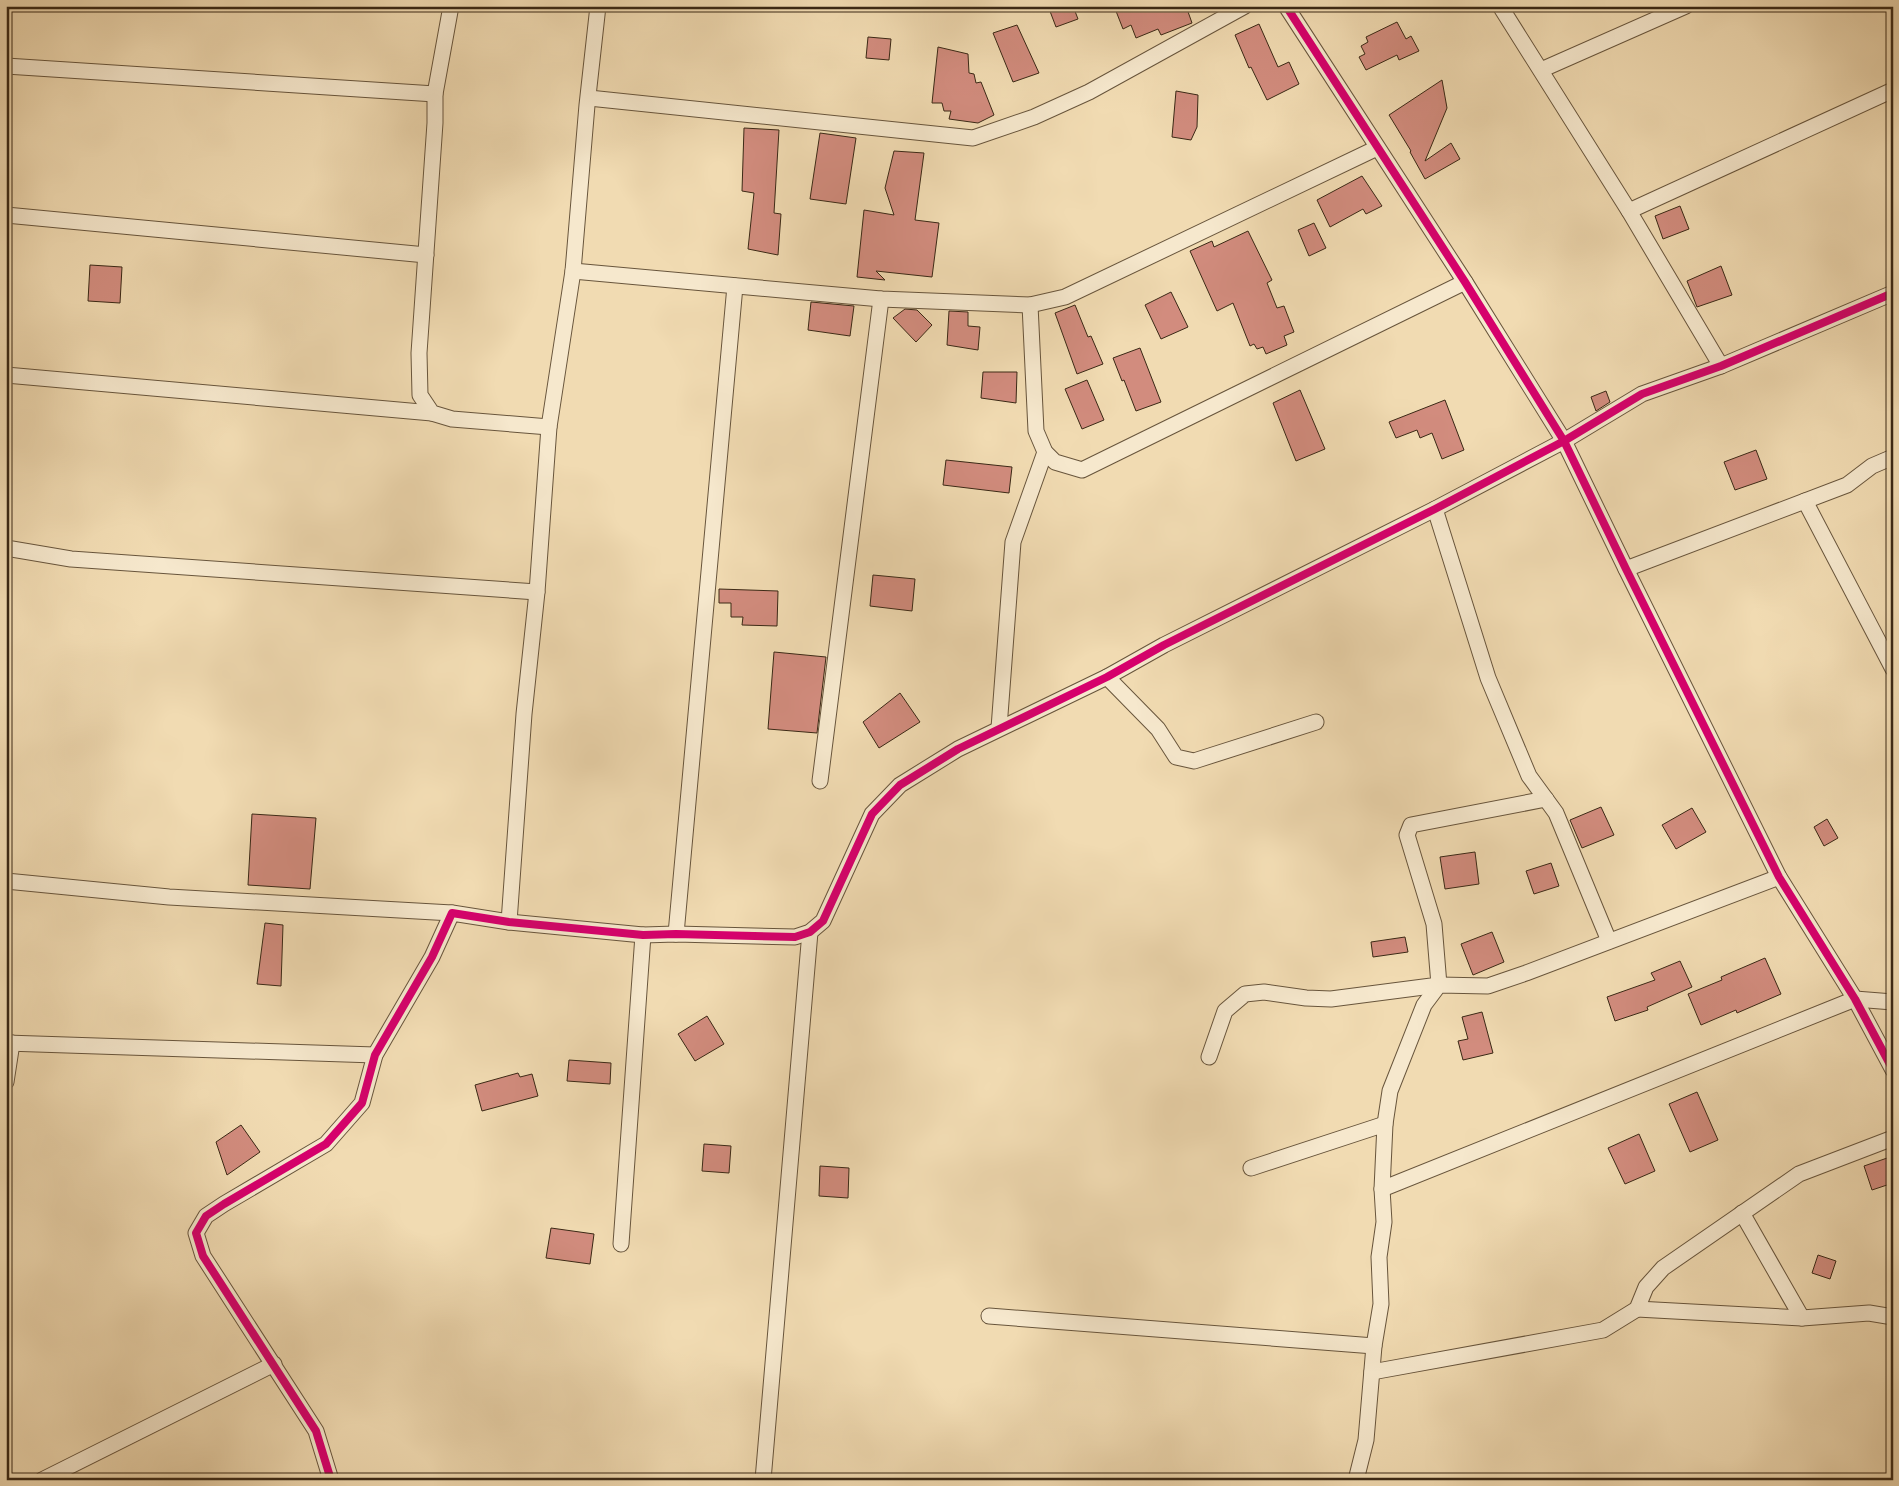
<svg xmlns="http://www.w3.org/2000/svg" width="1899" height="1486" font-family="Vollkorn,serif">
	<rect width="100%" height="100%" fill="#f1dbb2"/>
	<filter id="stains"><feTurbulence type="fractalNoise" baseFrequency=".004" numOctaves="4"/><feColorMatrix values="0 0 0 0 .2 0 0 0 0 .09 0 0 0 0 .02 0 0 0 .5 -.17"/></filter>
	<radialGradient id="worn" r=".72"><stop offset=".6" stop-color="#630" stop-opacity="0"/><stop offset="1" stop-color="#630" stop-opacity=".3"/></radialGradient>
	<!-- building -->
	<g fill="#d28c7e" stroke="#3a2815">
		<path d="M1048,6H1073L1078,19L1056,27Z"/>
		<path d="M1114,6H1186L1192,23L1161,35L1158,29L1136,38L1131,25L1123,29Z"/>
		<path d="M1397,22L1406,39L1411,36L1419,51L1399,60L1397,55L1366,70L1359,57L1365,54L1361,46L1368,42L1366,37Z"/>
		<path d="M1259,24L1278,67L1289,62L1299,84L1267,100L1251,67L1249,68L1235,35Z"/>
		<path d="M1017,25L1039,73L1013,82L993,33Z"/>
		<path d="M868,37L891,39L889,60L866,58Z"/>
		<path d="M938,47L968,54L969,73L974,74L976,83L981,82L994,115L978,123L949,119L951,111H944L942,103H932Z"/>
		<path d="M1442,80L1447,108L1425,161L1451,143L1460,159L1425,179L1410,152L1411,151L1389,115Z"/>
		<path d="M1176,91L1198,95L1197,127L1191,140L1172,137Z"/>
		<path d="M744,128L779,130L774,213L781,214L778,255L748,249L754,193L742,191Z"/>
		<path d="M820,133L856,138L846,204L810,199Z"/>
		<path d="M894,151L924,153L915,220L939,223L932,277L876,271L885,280L857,277L864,210L894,215L885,188Z"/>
		<path d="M1362,176L1382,206L1366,214L1363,209L1330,227L1317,200Z"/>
		<path d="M1680,206L1689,229L1663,239L1655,216Z"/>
		<path d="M1314,223L1326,248L1309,256L1298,230Z"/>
		<path d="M1248,231L1272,280L1267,283L1277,308L1284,306L1294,332L1284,336L1287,345L1266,354L1263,347L1257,349L1254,344L1250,346L1233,303L1217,311L1190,251L1212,241L1214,247Z"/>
		<path d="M90,265L122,267L120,303L88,301Z"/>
		<path d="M1721,266L1732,295L1697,307L1687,281Z"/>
		<path d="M1171,292L1188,327L1161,339L1145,305Z"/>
		<path d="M811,302L854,306L850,336L808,330Z"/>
		<path d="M1075,305L1088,337L1091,336L1103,364L1077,374L1055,313Z"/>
		<path d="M905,309L917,310L932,325L916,342L893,318Z"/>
		<path d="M949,311L968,312V326L980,327L978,350L947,345Z"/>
		<path d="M1140,348L1161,402L1136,411L1124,380L1122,381L1113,358Z"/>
		<path d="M983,372H1017L1016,403L981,398Z"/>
		<path d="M1087,380L1104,420L1082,429L1065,389Z"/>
		<path d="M1300,390L1325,449L1296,461L1273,403Z"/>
		<path d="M1606,391L1610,402L1596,411L1591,397Z"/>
		<path d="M1445,400L1464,450L1442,459L1432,433L1420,438L1417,430L1396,438L1389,422Z"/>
		<path d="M1756,450L1767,479L1735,490L1724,462Z"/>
		<path d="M946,460L1012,467L1009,493L943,485Z"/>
		<path d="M873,575L915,579L912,611L870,606Z"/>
		<path d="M719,589L778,591L777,626L742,625L743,617H731V603H719Z"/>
		<path d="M774,652L826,657L817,733L768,729Z"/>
		<path d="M900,693L920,722L879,748L863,722Z"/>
		<path d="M1601,807L1614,835L1582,848L1570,820Z"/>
		<path d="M1692,808L1706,832L1676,849L1662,825Z"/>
		<path d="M252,814L316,818L310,889L248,885Z"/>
		<path d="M1827,819L1838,838L1824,846L1814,827Z"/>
		<path d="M1475,852L1479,884L1445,889L1440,857Z"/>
		<path d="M1551,863L1559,886L1534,894L1526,871Z"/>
		<path d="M265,923L283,925L281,986L257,984Z"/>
		<path d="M1492,932L1504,962L1473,975L1461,944Z"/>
		<path d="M1405,937L1408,952L1373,957L1371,942Z"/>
		<path d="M1765,958L1781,994L1737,1013L1736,1010L1701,1025L1688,994L1722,980L1721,977Z"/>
		<path d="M1680,961L1692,987L1647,1007L1648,1010L1615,1021L1607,997L1655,980L1651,973Z"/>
		<path d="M1482,1012L1493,1053L1463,1060L1458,1041L1468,1039L1462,1017Z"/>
		<path d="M707,1016L724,1044L695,1061L678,1034Z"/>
		<path d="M569,1060L611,1063L610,1084L567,1081Z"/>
		<path d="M518,1073L520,1077L532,1074L538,1096L482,1111L475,1085Z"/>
		<path d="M1697,1092L1718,1140L1690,1152L1669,1104Z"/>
		<path d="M241,1125L260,1152L227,1175L216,1142Z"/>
		<path d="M1639,1134L1655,1171L1625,1184L1608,1148Z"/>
		<path d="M704,1144L731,1146L729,1173L702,1171Z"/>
		<path d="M1893,1156V1183L1872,1190L1864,1166Z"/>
		<path d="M820,1166L849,1168L848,1198L819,1196Z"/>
		<path d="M551,1228L594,1234L590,1264L546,1258Z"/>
		<path d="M1818,1255L1836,1261L1830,1279L1812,1273Z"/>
	</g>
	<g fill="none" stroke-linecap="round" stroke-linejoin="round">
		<!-- street casing -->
		<g stroke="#68553c" stroke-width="17">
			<g id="street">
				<path d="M451,6L435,94V123L419,353L420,395L432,413L452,419L549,427"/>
				<path d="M1286,6L1465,282L1564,441L1626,569L1779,877L1855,999L1893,1070"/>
				<path d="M1500,6L1629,211L1721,366"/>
				<path d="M6,66L435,94"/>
				<path d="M1541,70L1686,6"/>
				<path d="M589,98L973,138L1034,117L1089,92L1245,6"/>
				<path d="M1629,211L1893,90"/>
				<path d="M6,215L426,255"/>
				<path d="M573,271L881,299L1030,305L1065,297L1377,148"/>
				<path d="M1030,305L1036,431L1045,452L1055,462L1082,470L1465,282"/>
				<path d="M6,375L432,413"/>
				<path d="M1805,501L1893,669"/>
				<path d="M1435,509L1488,678L1529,776L1556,813L1609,941"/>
				<path d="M6,548L71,559L537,592"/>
				<path d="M1626,569L1847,485L1872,466L1893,457"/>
				<path d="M1107,677L1158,729L1176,757L1194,761L1316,722"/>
				<path d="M999,728L1013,542L1045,452"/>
				<path d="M820,781L881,299"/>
				<path d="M6,881L169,897L452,913"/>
				<path d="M509,922L524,714L537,592L549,427L573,271L587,105L598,6"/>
				<path d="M676,934L735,286"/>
				<path d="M6,1043L375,1055"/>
				<path d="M1209,1057L1225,1011L1245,994L1264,992L1306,998L1331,999L1439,985L1434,924L1407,835L1411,825L1546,799"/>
				<path d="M6,1082L12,1043"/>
				<path d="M1251,1168L1385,1124"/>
				<path d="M1382,1189L1855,999L1893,1002"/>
				<path d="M1742,1213L1802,1318"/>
				<path d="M621,1244L643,935"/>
				<path d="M1637,1309L1802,1318L1869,1313L1893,1317"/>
				<path d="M989,1316L1374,1346"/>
				<path d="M1372,1372L1603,1330L1637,1309L1646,1287L1663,1268L1799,1174L1893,1138"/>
				<path d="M42,1480L274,1364"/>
				<path d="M331,1480L316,1431L203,1256L196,1233L206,1216L224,1204L326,1144L362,1103L375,1055L432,957L452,913L509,922L643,935L676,934L795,937L810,932L823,921L872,814L900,785L958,749L1107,677L1164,645L1435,509L1564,441L1642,394L1721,366L1893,293"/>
				<path d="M763,1480L810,932"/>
				<path d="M1356,1480L1366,1440L1374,1346L1381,1304L1379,1257L1384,1222L1382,1189L1385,1124L1390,1091L1424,1005L1439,985L1488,986L1526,973L1779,877"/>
			</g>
		</g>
		<!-- street -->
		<use href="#street" stroke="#f6e8cd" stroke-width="15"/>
		<!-- cycleway casing -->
		<g stroke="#f6e8cd" stroke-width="11">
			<g id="cycleway">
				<path d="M1286,6L1465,282L1564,441L1626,569L1779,877L1855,999L1893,1070"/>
				<path d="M331,1480L316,1431L203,1256L196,1233L206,1216L224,1204L326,1144L362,1103L375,1055L432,957L452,913L509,922L643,935L676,934L795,937L810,932L823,921L872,814L900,785L958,749L1107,677L1164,645L1435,509L1564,441L1642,394L1721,366L1893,293"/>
			</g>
		</g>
		<!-- cycleway -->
		<use href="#cycleway" stroke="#d6006c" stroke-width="8"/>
	</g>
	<!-- margin -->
	<rect width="1899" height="1486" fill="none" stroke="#f1dbb2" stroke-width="25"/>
	<rect x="8" y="8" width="1884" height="1471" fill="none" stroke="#3a2815" stroke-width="2.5"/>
	<rect x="12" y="12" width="1874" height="1461" fill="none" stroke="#3a2815"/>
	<rect width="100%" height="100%" filter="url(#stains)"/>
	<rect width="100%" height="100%" fill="url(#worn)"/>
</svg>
